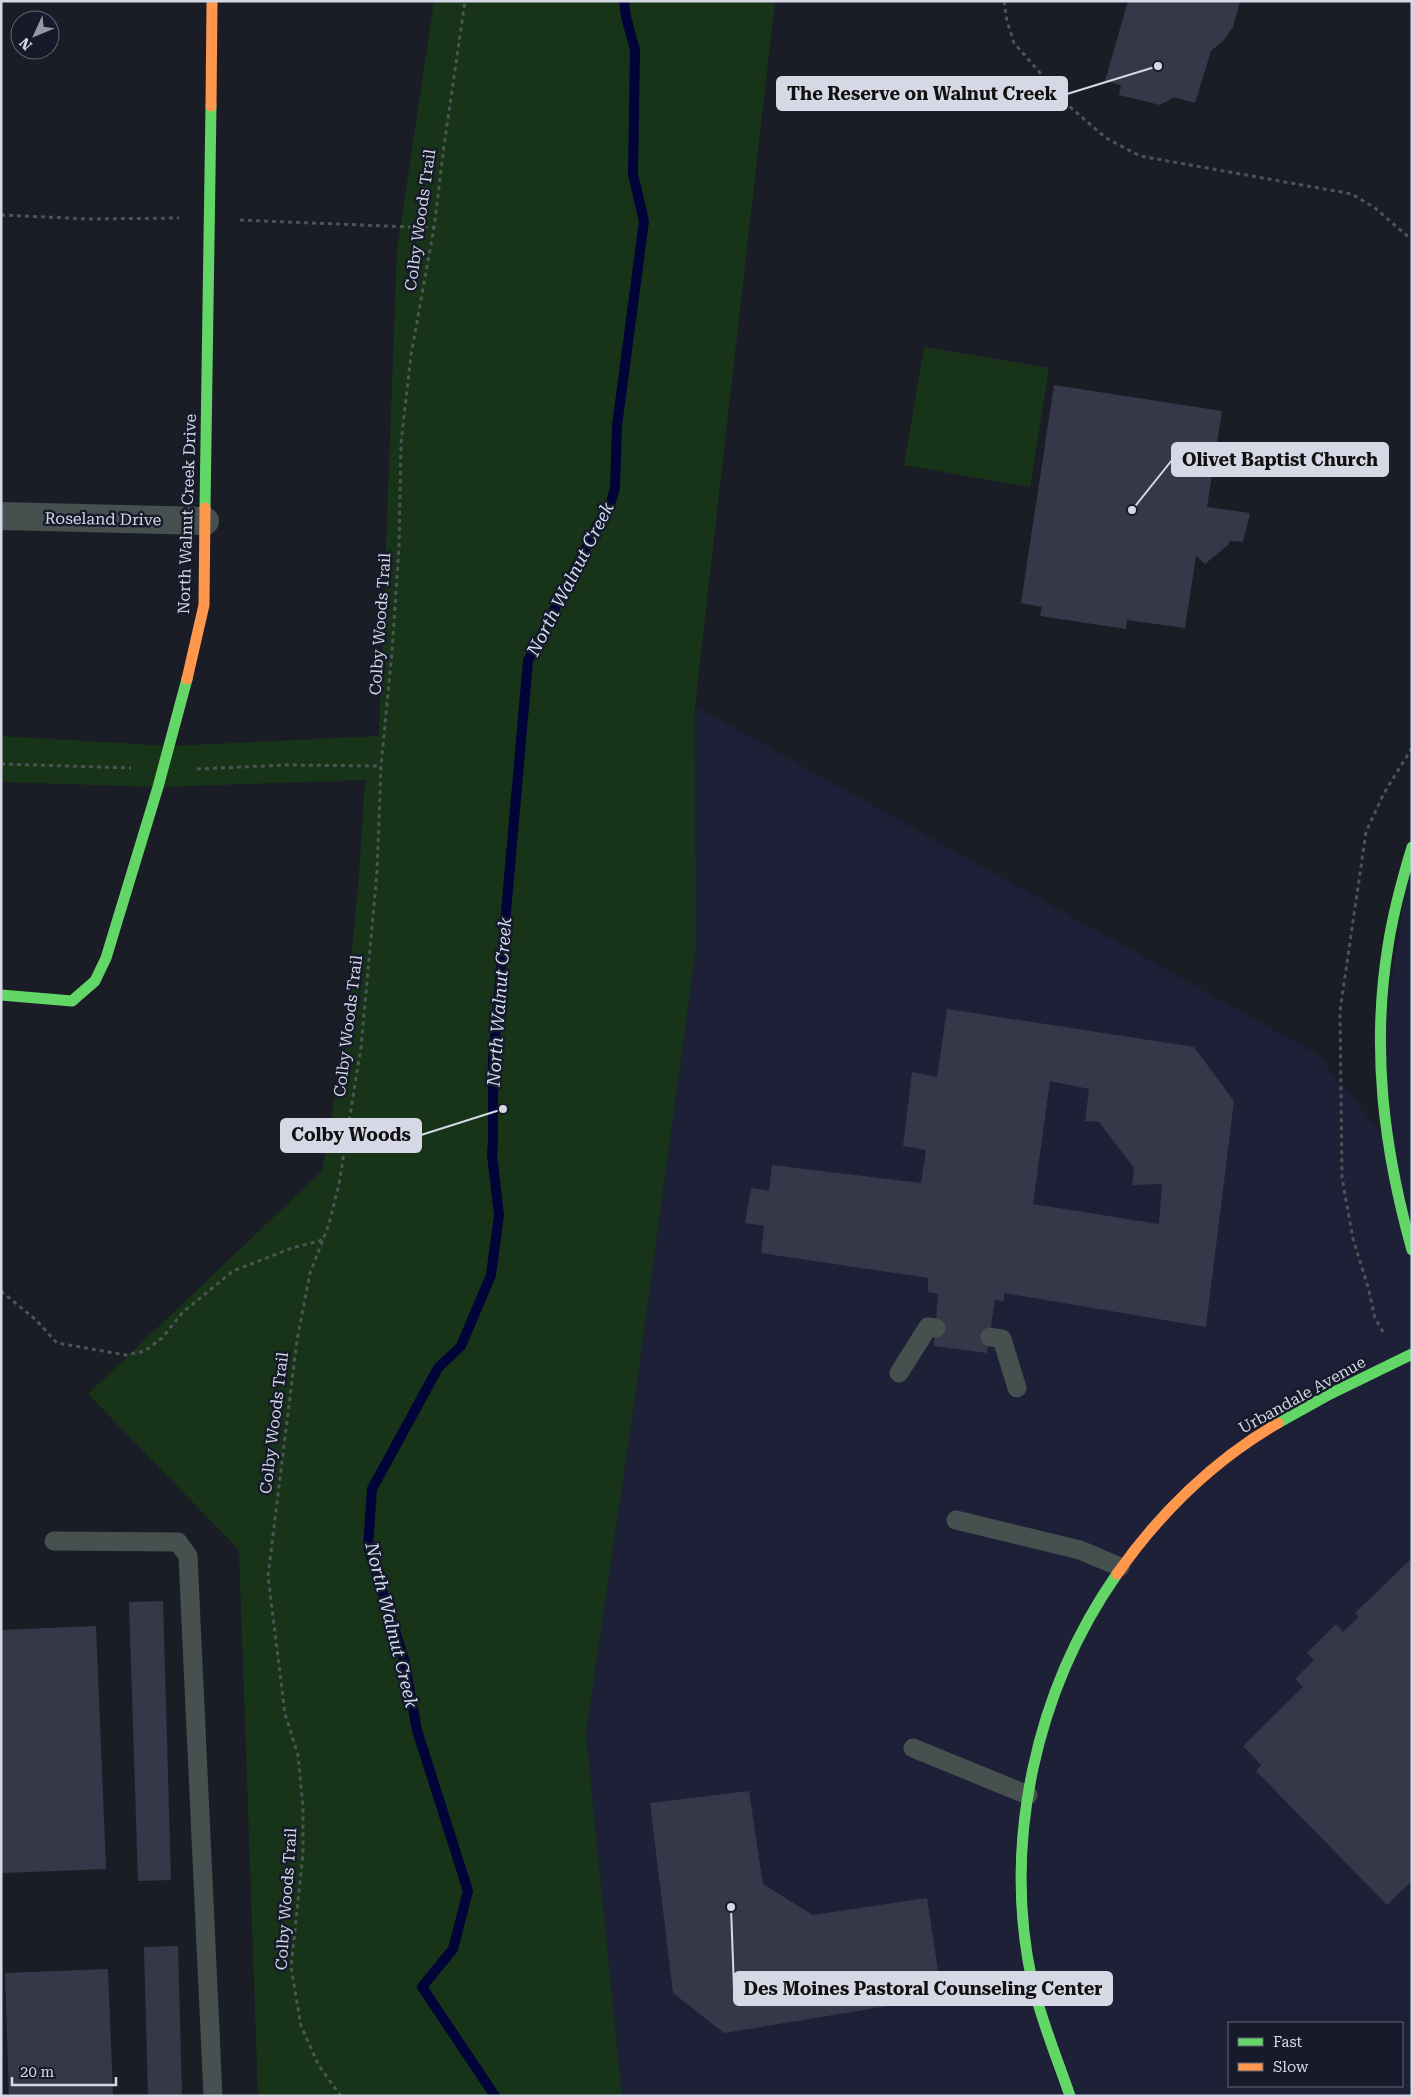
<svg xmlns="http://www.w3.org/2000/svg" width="1413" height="2097" font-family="'Roboto Serif',serif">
	<rect width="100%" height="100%" fill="#1b1d26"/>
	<!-- built -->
	<path fill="#1d2036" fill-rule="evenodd" d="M695,706L1317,1054L1385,1138L1379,1062L1412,847V2096H622L586,1733L635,1398L696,949ZM1229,2023H1402V2086H1229Z"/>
	<!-- green -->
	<g fill="#173418">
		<path d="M434,1H775L695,706L696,949L635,1398L586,1733L622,2096H258L239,1550L88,1394L322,1171L343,1048L359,876L365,780L159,787L1,782V736L170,746L379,736L397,251Z"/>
		<path d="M924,347L1049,368L1030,487L904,465Z"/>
	</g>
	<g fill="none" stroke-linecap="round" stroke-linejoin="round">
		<!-- stream -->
		<path stroke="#020338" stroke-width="10" d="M495,2096L422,1987L453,1949L468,1891L417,1730L404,1659L368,1547L372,1489L438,1368L461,1346L491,1275L499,1215L492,1155L493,1143V1060L528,661L597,526L611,502L615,488L617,426L644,221L633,174L635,50L626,17L624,1"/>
	</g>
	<!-- building -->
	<g fill="#363849" fill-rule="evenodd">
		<path d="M1128,1H1240L1233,27L1224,40L1211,51L1195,103L1174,97L1160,105L1119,95L1121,85L1105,81Z"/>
		<path d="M1054,385L1222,411L1207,507L1250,513L1243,542L1229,541V544L1205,564L1196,556L1185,628L1127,620L1126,629L1040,616L1042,607L1021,603Z"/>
		<path d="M947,1009L1194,1047L1234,1101L1206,1327L1004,1293V1301L995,1300L987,1353L934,1346L938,1294L928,1292V1278L761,1253L764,1226L745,1223L751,1188L769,1191L772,1165L921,1183L926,1150L903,1146L912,1072L937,1077ZM1050,1081L1089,1089L1085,1121L1099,1122L1134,1168L1132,1185L1162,1184L1159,1224L1033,1204Z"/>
		<path d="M1412,1558V1881L1387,1905L1256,1771L1261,1765L1243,1746L1303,1687L1295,1679L1314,1660L1307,1653L1336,1624L1343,1632L1359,1617L1355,1613Z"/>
		<path d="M163,1601L171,1880L138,1881L129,1602Z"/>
		<path d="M96,1626L106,1869L2,1873L1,1630Z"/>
		<path d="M749,1791L763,1884L813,1915L927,1898L942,1997L724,2033L673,1993L650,1803Z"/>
		<path d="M178,1946L182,2096H148L144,1947Z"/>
		<path d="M108,1969L113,2096H9L5,1973Z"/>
	</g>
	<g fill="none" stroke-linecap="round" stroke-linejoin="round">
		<!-- path -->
		<g stroke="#4c5455" stroke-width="3" stroke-dasharray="4 4" stroke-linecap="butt">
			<path d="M1004,1L1007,21L1014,43L1069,106L1106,138L1140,156L1352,194L1375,208L1412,240"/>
			<path d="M1,215L89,219L179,218"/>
			<path d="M240,220L434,228"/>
			<path d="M1,764L131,768"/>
			<path d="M197,769L286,765L381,766"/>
			<path d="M1,1291L36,1320L57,1343L126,1355L145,1351L162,1338L182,1313L233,1271L292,1248L323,1240"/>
			<path d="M1383,1332L1375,1318L1368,1287L1353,1239L1342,1178L1340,1011L1366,832L1384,793L1412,748"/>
			<path d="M341,2096L319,2066L301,2026L291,1967L303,1854V1807L298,1755L285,1714L268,1576L297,1340L310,1273L329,1224L339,1184L361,1047L377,872L381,766L392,652L399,547L401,443L411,355L434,228L444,146L465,1"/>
		</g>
		<!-- lane -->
		<g stroke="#46514f" stroke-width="19">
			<path d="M990,1337L1002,1339L1017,1388"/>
			<path d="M899,1373L928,1327L936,1328"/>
			<path d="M956,1520L1080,1550L1120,1567"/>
			<path d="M54,1541L178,1542L188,1556L213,2096"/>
			<path d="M913,1748L1028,1795"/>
		</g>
		<!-- street -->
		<path stroke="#46514f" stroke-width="28" d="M1,516L205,521"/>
		<!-- fast -->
		<g stroke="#63d668" stroke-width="11">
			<path d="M205,508L211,106"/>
			<path d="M1412,847C1402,880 1393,913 1388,946C1371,1050 1384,1150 1412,1250"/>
			<path d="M1,995L72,1001L95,981L106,958L158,787L187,679"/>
			<path d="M1278,1423L1330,1394L1412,1354"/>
			<path d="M1070,2096C1057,2058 1041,2020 1032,1981C1002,1842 1036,1690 1117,1574"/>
		</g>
		<!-- slow -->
		<g stroke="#ff974d" stroke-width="11">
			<path d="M211,106L212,1"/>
			<path d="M187,679L204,605L205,508"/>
			<path d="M1117,1574C1159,1514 1214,1460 1278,1423"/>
		</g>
	</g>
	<g text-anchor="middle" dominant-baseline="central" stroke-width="5" stroke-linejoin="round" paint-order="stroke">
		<!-- street labels -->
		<g font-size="16" fill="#d6d9e5" stroke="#161a2b">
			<text transform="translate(420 220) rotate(-82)">Colby Woods Trail</text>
			<text transform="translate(187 514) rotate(-88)">North Walnut Creek Drive</text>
			<text transform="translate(103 519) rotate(1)">Roseland Drive</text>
			<text transform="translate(380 624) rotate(-86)">Colby Woods Trail</text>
			<text transform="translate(348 1026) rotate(-83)">Colby Woods Trail</text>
			<text transform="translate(1302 1395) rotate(-29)">Urbandale Avenue</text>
			<text transform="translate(274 1423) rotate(-83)">Colby Woods Trail</text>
			<text transform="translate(286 1899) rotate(-86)">Colby Woods Trail</text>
		</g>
		<!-- water labels -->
		<g font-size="18" font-style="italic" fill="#d2def1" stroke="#161a2b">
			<text transform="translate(570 579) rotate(-63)">North Walnut Creek</text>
			<text transform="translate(499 1002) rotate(-86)">North Walnut Creek</text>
			<text transform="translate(392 1625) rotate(76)">North Walnut Creek</text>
		</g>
	</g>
	<!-- callouts -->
	<path fill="none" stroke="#d6d9e5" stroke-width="2" d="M1158 66L1067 94M1132 510L1172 460M503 1109L421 1135M731 1907L734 1989"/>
	<g fill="#d6d9e5" stroke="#161a2b" stroke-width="2">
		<circle cx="1158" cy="66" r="5"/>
		<circle cx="1132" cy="510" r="5"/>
		<circle cx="503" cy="1109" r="5"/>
		<circle cx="731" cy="1907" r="5"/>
	</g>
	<g fill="#d6d9e5" stroke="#d6d9e5" stroke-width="2">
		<rect x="777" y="77" width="290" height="33" rx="5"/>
		<rect x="1172" y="443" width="216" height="33" rx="5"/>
		<rect x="281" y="1119" width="140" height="33" rx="5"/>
		<rect x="734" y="1972" width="378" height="33" rx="5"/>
	</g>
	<g font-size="18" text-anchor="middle" font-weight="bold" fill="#111">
		<text x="922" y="100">The Reserve on Walnut Creek</text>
		<text x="1280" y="466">Olivet Baptist Church</text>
		<text x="351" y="1141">Colby Woods</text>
		<text x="923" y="1995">Des Moines Pastoral Counseling Center</text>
	</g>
	<!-- border -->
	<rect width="1413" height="2097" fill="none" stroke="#d6d9e5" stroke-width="5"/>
	<!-- legend -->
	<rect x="1228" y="2022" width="175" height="65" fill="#161a2b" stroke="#636675"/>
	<rect x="1238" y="2038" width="25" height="8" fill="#63d668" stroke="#636675"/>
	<text x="1273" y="2047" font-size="15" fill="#d6d9e5">Fast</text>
	<rect x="1238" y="2063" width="25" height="8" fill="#ff974d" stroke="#636675"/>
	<text x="1273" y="2072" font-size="15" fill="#d6d9e5">Slow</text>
	<!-- north arrow -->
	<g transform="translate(35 35) rotate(226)"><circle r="24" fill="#161a2b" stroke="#636675"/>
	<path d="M0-4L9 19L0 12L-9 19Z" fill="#9597a2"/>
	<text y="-8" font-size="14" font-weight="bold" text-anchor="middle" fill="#d6d9e5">N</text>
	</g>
	<!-- scale -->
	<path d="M12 2077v8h104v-8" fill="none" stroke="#d6d9e5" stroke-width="2.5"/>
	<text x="20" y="2077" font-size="15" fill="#d6d9e5" stroke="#161a2b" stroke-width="4" paint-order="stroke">20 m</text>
</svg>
